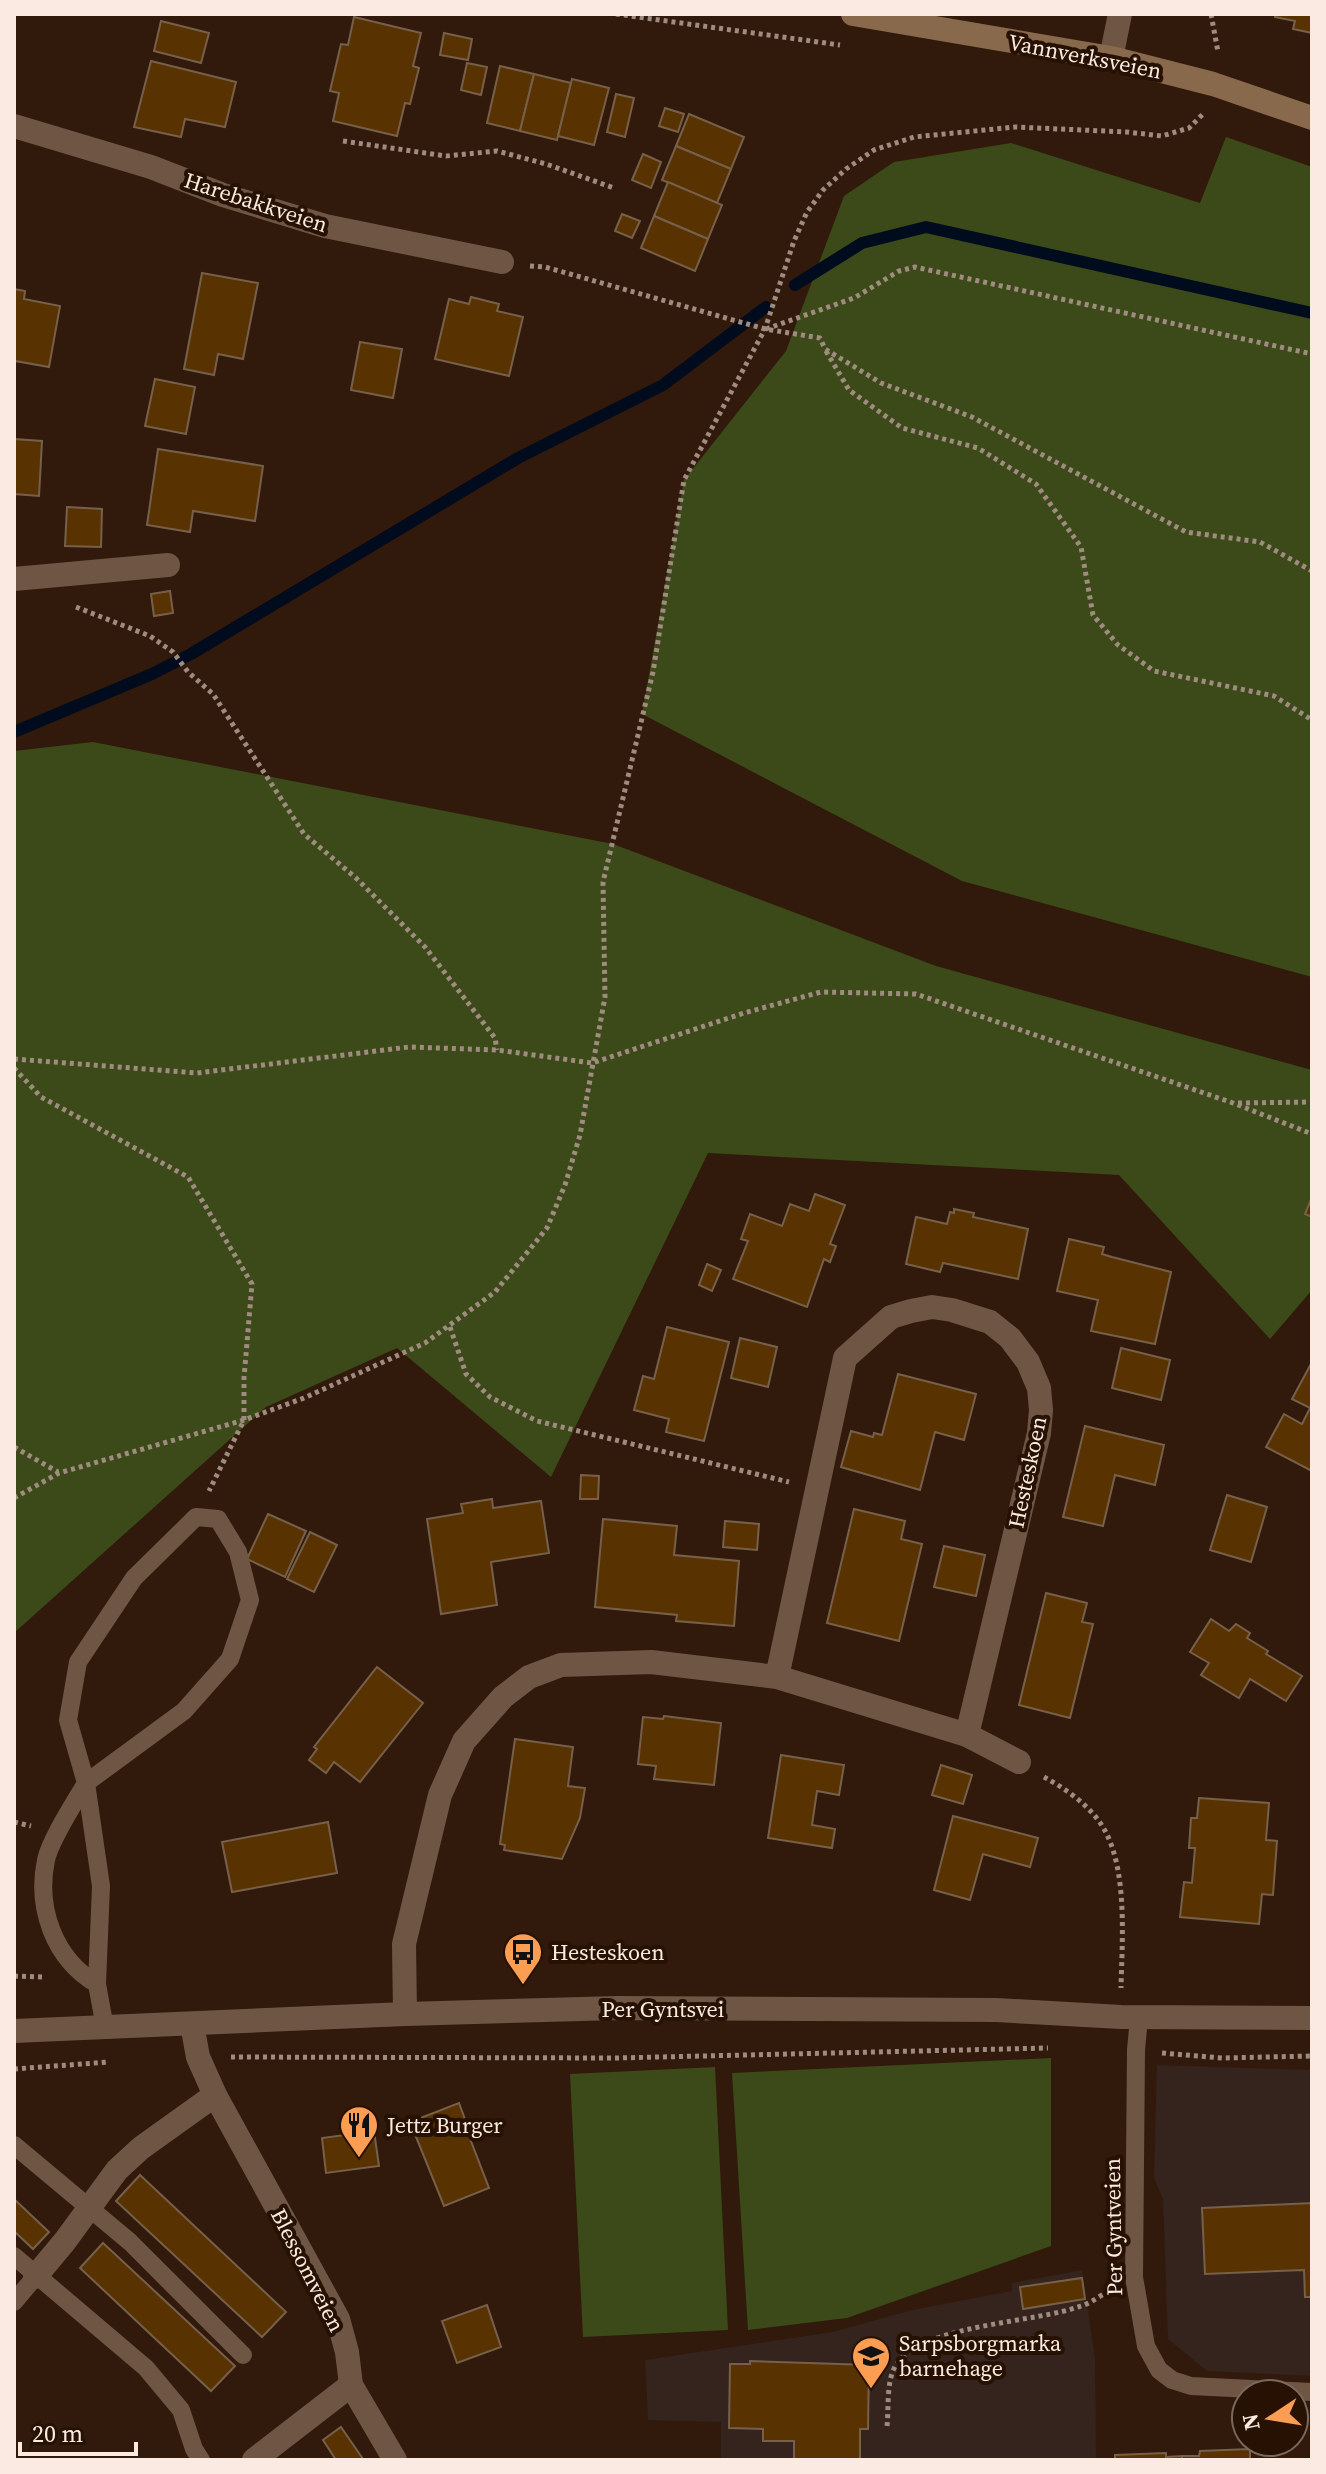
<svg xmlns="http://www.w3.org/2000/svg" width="1326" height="2474" font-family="'Source Serif 4',serif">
	<rect width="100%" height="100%" fill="#311a0b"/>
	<!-- education -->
	<g fill="#35231d">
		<path d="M1157,2065L1312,2070V2376L1207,2371L1168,2339L1163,2199L1154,2178Z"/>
		<path d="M1082,2270L1095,2359L1096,2460H721V2422L648,2420L645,2360L833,2332L912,2310L1012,2291V2283Z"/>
	</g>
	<!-- green -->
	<g fill="#3b4a18">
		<path d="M1226,137L1312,167V977L962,881L642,714L684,480L786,351L844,196L894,162L1011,143L1200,203Z"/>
		<path d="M93,742L613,844L936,966L1312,1070V1290L1270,1339L1119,1175L708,1153L551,1477L397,1348L266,1407L14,1633V751Z"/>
		<path d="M1051,2058V2246L847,2318L748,2330L732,2073Z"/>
		<path d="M715,2067L728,2330L583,2337L570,2074Z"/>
	</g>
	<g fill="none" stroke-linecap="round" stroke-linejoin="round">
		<!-- stream -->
		<g stroke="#000b1d" stroke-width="12">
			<path d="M795,285L862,243L926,227L1312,313"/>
			<path d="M14,732L152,674L191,654L518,458L663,385L766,307"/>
		</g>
	</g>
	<!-- building -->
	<g fill="#583201" stroke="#77604a" stroke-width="2">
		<path d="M1276,14H1312V33L1293,29L1295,21L1275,17Z"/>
		<path d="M354,17L421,33L413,66L419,68L410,104L405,103L397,136L333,121L339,93L330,91L341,44L348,45Z"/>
		<path d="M161,21L209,33L201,63L154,51Z"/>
		<path d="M444,33L472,39L468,60L440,55Z"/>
		<path d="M151,61L236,82L225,127L185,119L181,137L134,127Z"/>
		<path d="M467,63L487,67L481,95L461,90Z"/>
		<path d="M500,66L534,74L520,131L487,123Z"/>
		<path d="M534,74L571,83L557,140L520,131Z"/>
		<path d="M572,79L609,88L594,145L558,136Z"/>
		<path d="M616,94L634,98L625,137L607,132Z"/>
		<path d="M665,108L684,114L678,132L659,126Z"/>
		<path d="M689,114L744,137L731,169L676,146Z"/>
		<path d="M676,146L731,169L717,203L662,180Z"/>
		<path d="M643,154L661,162L651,188L632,180Z"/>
		<path d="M668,182L722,205L708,239L654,216Z"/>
		<path d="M622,214L640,221L632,238L615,231Z"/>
		<path d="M654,216L708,239L695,271L641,248Z"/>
		<path d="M202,273L258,283L243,359L218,354L214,375L184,369Z"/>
		<path d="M14,289L25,291L24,299L60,306L49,367L15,361L14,368Z"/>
		<path d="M471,297L499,304L497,311L523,317L509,376L435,359L449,299L469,304Z"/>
		<path d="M360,342L402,349L393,398L351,390Z"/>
		<path d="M155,379L195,387L186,434L145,426Z"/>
		<path d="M14,439L42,441L39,496L14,494Z"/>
		<path d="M158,449L263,466L255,521L193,511L190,532L147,525Z"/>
		<path d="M67,507L102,509L101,547L65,546Z"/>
		<path d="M170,591L173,613L154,616L151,594Z"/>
		<path d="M815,1194L845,1205L830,1244L836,1246L830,1262L824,1259L807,1307L733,1279L748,1241L741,1239L750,1214L782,1226L790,1204L809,1211Z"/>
		<path d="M1312,1197V1217L1305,1214Z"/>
		<path d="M954,1209L974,1213L973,1217L1028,1229L1018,1279L943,1263L940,1272L906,1264L916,1217L947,1224L950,1212L954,1213Z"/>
		<path d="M1069,1239L1104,1247L1102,1254L1112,1257L1171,1272L1155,1344L1091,1331L1098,1300L1057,1291Z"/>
		<path d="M707,1264L721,1270L712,1291L699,1285Z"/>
		<path d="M667,1327L729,1342L704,1441L666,1432L669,1419L634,1410L643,1376L654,1379Z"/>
		<path d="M740,1338L777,1347L768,1387L731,1378Z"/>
		<path d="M1121,1348L1170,1360L1161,1400L1112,1388Z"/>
		<path d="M1312,1362V1409L1292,1399Z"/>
		<path d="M898,1374L976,1394L964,1440L935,1432L920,1490L841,1467L851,1431L873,1437L874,1433L882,1435Z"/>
		<path d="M1310,1408L1312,1409V1471L1266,1447L1284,1414L1302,1424Z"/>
		<path d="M1085,1426L1164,1445L1155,1485L1115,1475L1103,1526L1063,1517Z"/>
		<path d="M581,1475L599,1476L598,1499H580Z"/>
		<path d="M1227,1495L1267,1507L1251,1562L1210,1550Z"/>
		<path d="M492,1499L493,1508L541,1501L549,1553L491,1562L497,1605L441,1614L427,1519L463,1513L461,1504Z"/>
		<path d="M854,1509L905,1521L901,1539L922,1544L899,1641L827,1623Z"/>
		<path d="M268,1514L306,1531L285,1577L247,1559Z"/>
		<path d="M603,1519L677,1526L674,1555L739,1561L734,1626L676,1621L677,1615L595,1607Z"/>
		<path d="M725,1521L759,1524L757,1550L723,1547Z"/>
		<path d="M310,1532L337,1545L314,1592L287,1579Z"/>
		<path d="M944,1546L985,1555L976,1596L934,1587Z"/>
		<path d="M1046,1593L1087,1603L1082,1622L1093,1624L1070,1718L1019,1705Z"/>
		<path d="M1211,1619L1229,1631L1236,1624L1250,1633L1247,1638L1268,1651L1266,1654L1302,1676L1286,1701L1250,1679L1239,1698L1201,1675L1209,1663L1190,1652Z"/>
		<path d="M377,1667L423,1703L360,1782L334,1762L326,1773L309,1760L317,1749L314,1747Z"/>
		<path d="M664,1716L721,1723L714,1785L654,1779L656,1766L638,1764L643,1717L663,1719Z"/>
		<path d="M515,1739L573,1747L568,1786L585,1788L580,1818L562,1859L504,1850L505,1845L500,1844Z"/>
		<path d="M781,1755L844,1765L839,1795L817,1791L812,1825L835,1829L832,1848L768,1838Z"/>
		<path d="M941,1765L972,1775L963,1804L932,1795Z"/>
		<path d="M1199,1798L1269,1803L1266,1840L1277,1841L1273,1895L1262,1894L1259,1924L1180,1917L1184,1882L1192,1883L1195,1848H1189L1191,1818H1197Z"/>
		<path d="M953,1816L1038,1838L1030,1867L983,1854L970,1900L934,1890Z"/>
		<path d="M328,1822L337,1873L232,1892L222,1842Z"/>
		<path d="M459,2103L466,2122L464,2123L489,2188L444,2206L410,2122Z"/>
		<path d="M374,2131L379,2166L326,2173L322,2138Z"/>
		<path d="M140,2175L286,2312L262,2337L116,2201Z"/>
		<path d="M14,2199L49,2232L33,2249L14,2231Z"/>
		<path d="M1312,2203V2297H1305L1304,2270L1205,2274L1202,2208Z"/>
		<path d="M103,2243L235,2366L211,2391L80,2268Z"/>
		<path d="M1082,2278L1085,2299L1023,2309L1020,2287Z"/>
		<path d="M487,2305L501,2347L457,2363L442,2321Z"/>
		<path d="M750,2361L869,2365L868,2429H860V2460H794V2441H763V2429L729,2428L730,2364H750Z"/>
		<path d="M341,2427L363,2459V2460H336L323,2440Z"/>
		<path d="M1250,2449V2460H1182V2456H1199L1200,2451Z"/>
		<path d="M1166,2453V2457L1182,2456V2460H1115V2455Z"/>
	</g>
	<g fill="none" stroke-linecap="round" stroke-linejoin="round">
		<!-- path -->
		<g stroke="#9f8b7f" stroke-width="5" stroke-dasharray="4 4" stroke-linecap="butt">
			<path d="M616,14L840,45"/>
			<path d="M1211,14L1218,52"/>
			<path d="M343,141L446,156L497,151L546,164L614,188"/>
			<path d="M530,266L545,267L765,329L820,338L825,349L881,383L972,417L1186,532L1260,542L1312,571"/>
			<path d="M766,329L854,298L899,271L915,267L1312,354"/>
			<path d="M826,351L849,390L902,428L978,448L1036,484L1081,547L1093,615L1118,645L1154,671L1274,696L1312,720"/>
			<path d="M76,607L150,636L173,652L188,672L213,694L304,834L356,878L425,947L495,1038L497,1050"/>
			<path d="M14,1059L197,1073L409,1047L497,1050L592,1063L744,1013L821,992L916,994L1233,1103L1312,1134"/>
			<path d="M14,1068L41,1097L188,1177L252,1284L244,1378V1420L209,1491"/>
			<path d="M1238,1103L1312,1102"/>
			<path d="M450,1327L466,1374L490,1397L537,1421L789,1482"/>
			<path d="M14,1447L58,1472"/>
			<path d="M14,1498L59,1473L244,1420L304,1398L425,1343L495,1292L547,1228L565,1185L580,1135L605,997L603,882L653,672L684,480L765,329L794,241L807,212L823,190L846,169L874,150L914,137L1015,127L1127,132L1162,136L1189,128L1204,113"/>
			<path d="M1044,1777C1066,1789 1091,1806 1104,1829C1128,1871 1122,1941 1121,1988"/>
			<path d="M14,1822L31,1826"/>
			<path d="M14,1976L45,1977"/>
			<path d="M1162,2053L1222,2058L1312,2056"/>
			<path d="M231,2057L616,2058L1048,2048"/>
			<path d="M14,2069L109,2062"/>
			<path d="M887,2426C889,2408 886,2380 896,2365C922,2324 1036,2323 1081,2306C1091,2303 1100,2296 1108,2291"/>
		</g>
		<!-- service -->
		<g stroke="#6f5544" stroke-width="18">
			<path d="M97,1984C54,1959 36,1908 46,1860C50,1840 75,1802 86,1783L68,1720L78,1662L134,1578L196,1517L218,1519L238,1552L250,1600L230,1659L184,1711L86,1783L101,1886L97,1984L105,2028"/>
			<path d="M1139,2017L1136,2050L1134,2277L1146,2346L1159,2370L1172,2380L1191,2386L1312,2392"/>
			<path d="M14,2145L130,2242L243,2355"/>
			<path d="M14,2256L146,2368L181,2410L194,2449L201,2460"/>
			<path d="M14,2302L35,2277"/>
		</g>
		<!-- minor -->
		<g stroke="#6f5544" stroke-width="24">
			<path d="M1111,58L1120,14"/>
			<path d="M14,126L151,167L223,195L325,226L502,262"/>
			<path d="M14,579L168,565"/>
			<path d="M967,1735L1019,1762"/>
			<path d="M405,2014L404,1944L440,1795L464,1741L503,1697L529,1677L561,1665L651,1662L777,1677L967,1735L1039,1433L1041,1410L1039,1388L1028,1362L1010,1338L990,1322L952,1310L932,1307L911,1311L891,1317L845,1358L777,1677"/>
			<path d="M192,2024L198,2057L215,2095L338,2319L347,2352L351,2385L395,2460"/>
			<path d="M35,2277L65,2241L117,2170L141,2148L215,2095"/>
			<path d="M254,2460L351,2385"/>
		</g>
		<!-- tertiary -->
		<path stroke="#6f5544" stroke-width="24" d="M14,2031L405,2014L618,2008L996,2010L1121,2017L1312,2018"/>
		<!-- secondary -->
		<path stroke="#88694c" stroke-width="24" d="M853,14L1111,58L1213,84L1312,118"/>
	</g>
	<!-- icons -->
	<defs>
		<g id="bus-pin" transform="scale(2)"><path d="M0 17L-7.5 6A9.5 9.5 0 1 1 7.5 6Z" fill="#fc9d54" stroke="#261103"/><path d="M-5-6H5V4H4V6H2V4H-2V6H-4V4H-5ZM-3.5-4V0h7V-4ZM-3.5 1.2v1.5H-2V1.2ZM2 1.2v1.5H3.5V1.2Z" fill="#111"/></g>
		<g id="restaurant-pin" transform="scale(2)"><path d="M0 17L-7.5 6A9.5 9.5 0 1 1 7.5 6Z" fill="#fc9d54" stroke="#261103"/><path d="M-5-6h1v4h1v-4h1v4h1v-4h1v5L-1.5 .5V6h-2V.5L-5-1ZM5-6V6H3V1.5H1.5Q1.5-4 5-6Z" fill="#111"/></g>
		<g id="school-pin" transform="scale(2)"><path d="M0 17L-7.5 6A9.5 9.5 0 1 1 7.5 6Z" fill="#fc9d54" stroke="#261103"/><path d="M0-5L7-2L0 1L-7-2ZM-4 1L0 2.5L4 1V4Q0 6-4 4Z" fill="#111"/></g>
	</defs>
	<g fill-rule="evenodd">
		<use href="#bus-pin" x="523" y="1952"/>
		<use href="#restaurant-pin" x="359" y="2125"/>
		<use href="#school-pin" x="871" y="2356"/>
	</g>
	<g text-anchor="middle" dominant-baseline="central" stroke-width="8" stroke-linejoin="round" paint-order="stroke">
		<!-- street labels -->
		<g font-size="22" fill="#fbeae1" stroke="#261103">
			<text transform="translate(1085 56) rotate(11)">Vannverksveien</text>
			<text transform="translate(256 202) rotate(18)">Harebakkveien</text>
			<text transform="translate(1027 1472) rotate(-78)">Hesteskoen</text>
			<text x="663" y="2009">Per Gyntsvei</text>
			<text transform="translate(1113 2227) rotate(-91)">Per Gyntveien</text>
			<text transform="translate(308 2270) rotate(63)">Blessomveien</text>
		</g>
		<!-- poi labels -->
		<g font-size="22" fill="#fbeae1" stroke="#261103" text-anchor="start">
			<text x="551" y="1952">Hesteskoen</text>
			<text x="387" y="2125">Jettz Burger</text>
			<text x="899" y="2343">Sarpsborgmarka<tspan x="899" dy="25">barnehage</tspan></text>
		</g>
	</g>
	<!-- border -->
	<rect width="1326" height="2474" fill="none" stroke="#fbeae1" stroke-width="32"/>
	<!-- north arrow -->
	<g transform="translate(1270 2418) rotate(258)"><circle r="38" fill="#261103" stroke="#7b685c" stroke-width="2"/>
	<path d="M0-6L14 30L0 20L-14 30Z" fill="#fc9d54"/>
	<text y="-12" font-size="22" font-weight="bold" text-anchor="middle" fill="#fbeae1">N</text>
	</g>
	<!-- scale -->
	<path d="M20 2442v12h116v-12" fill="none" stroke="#fbeae1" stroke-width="4"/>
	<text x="32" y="2442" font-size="24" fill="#fbeae1" stroke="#261103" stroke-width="6" paint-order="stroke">20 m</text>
</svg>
